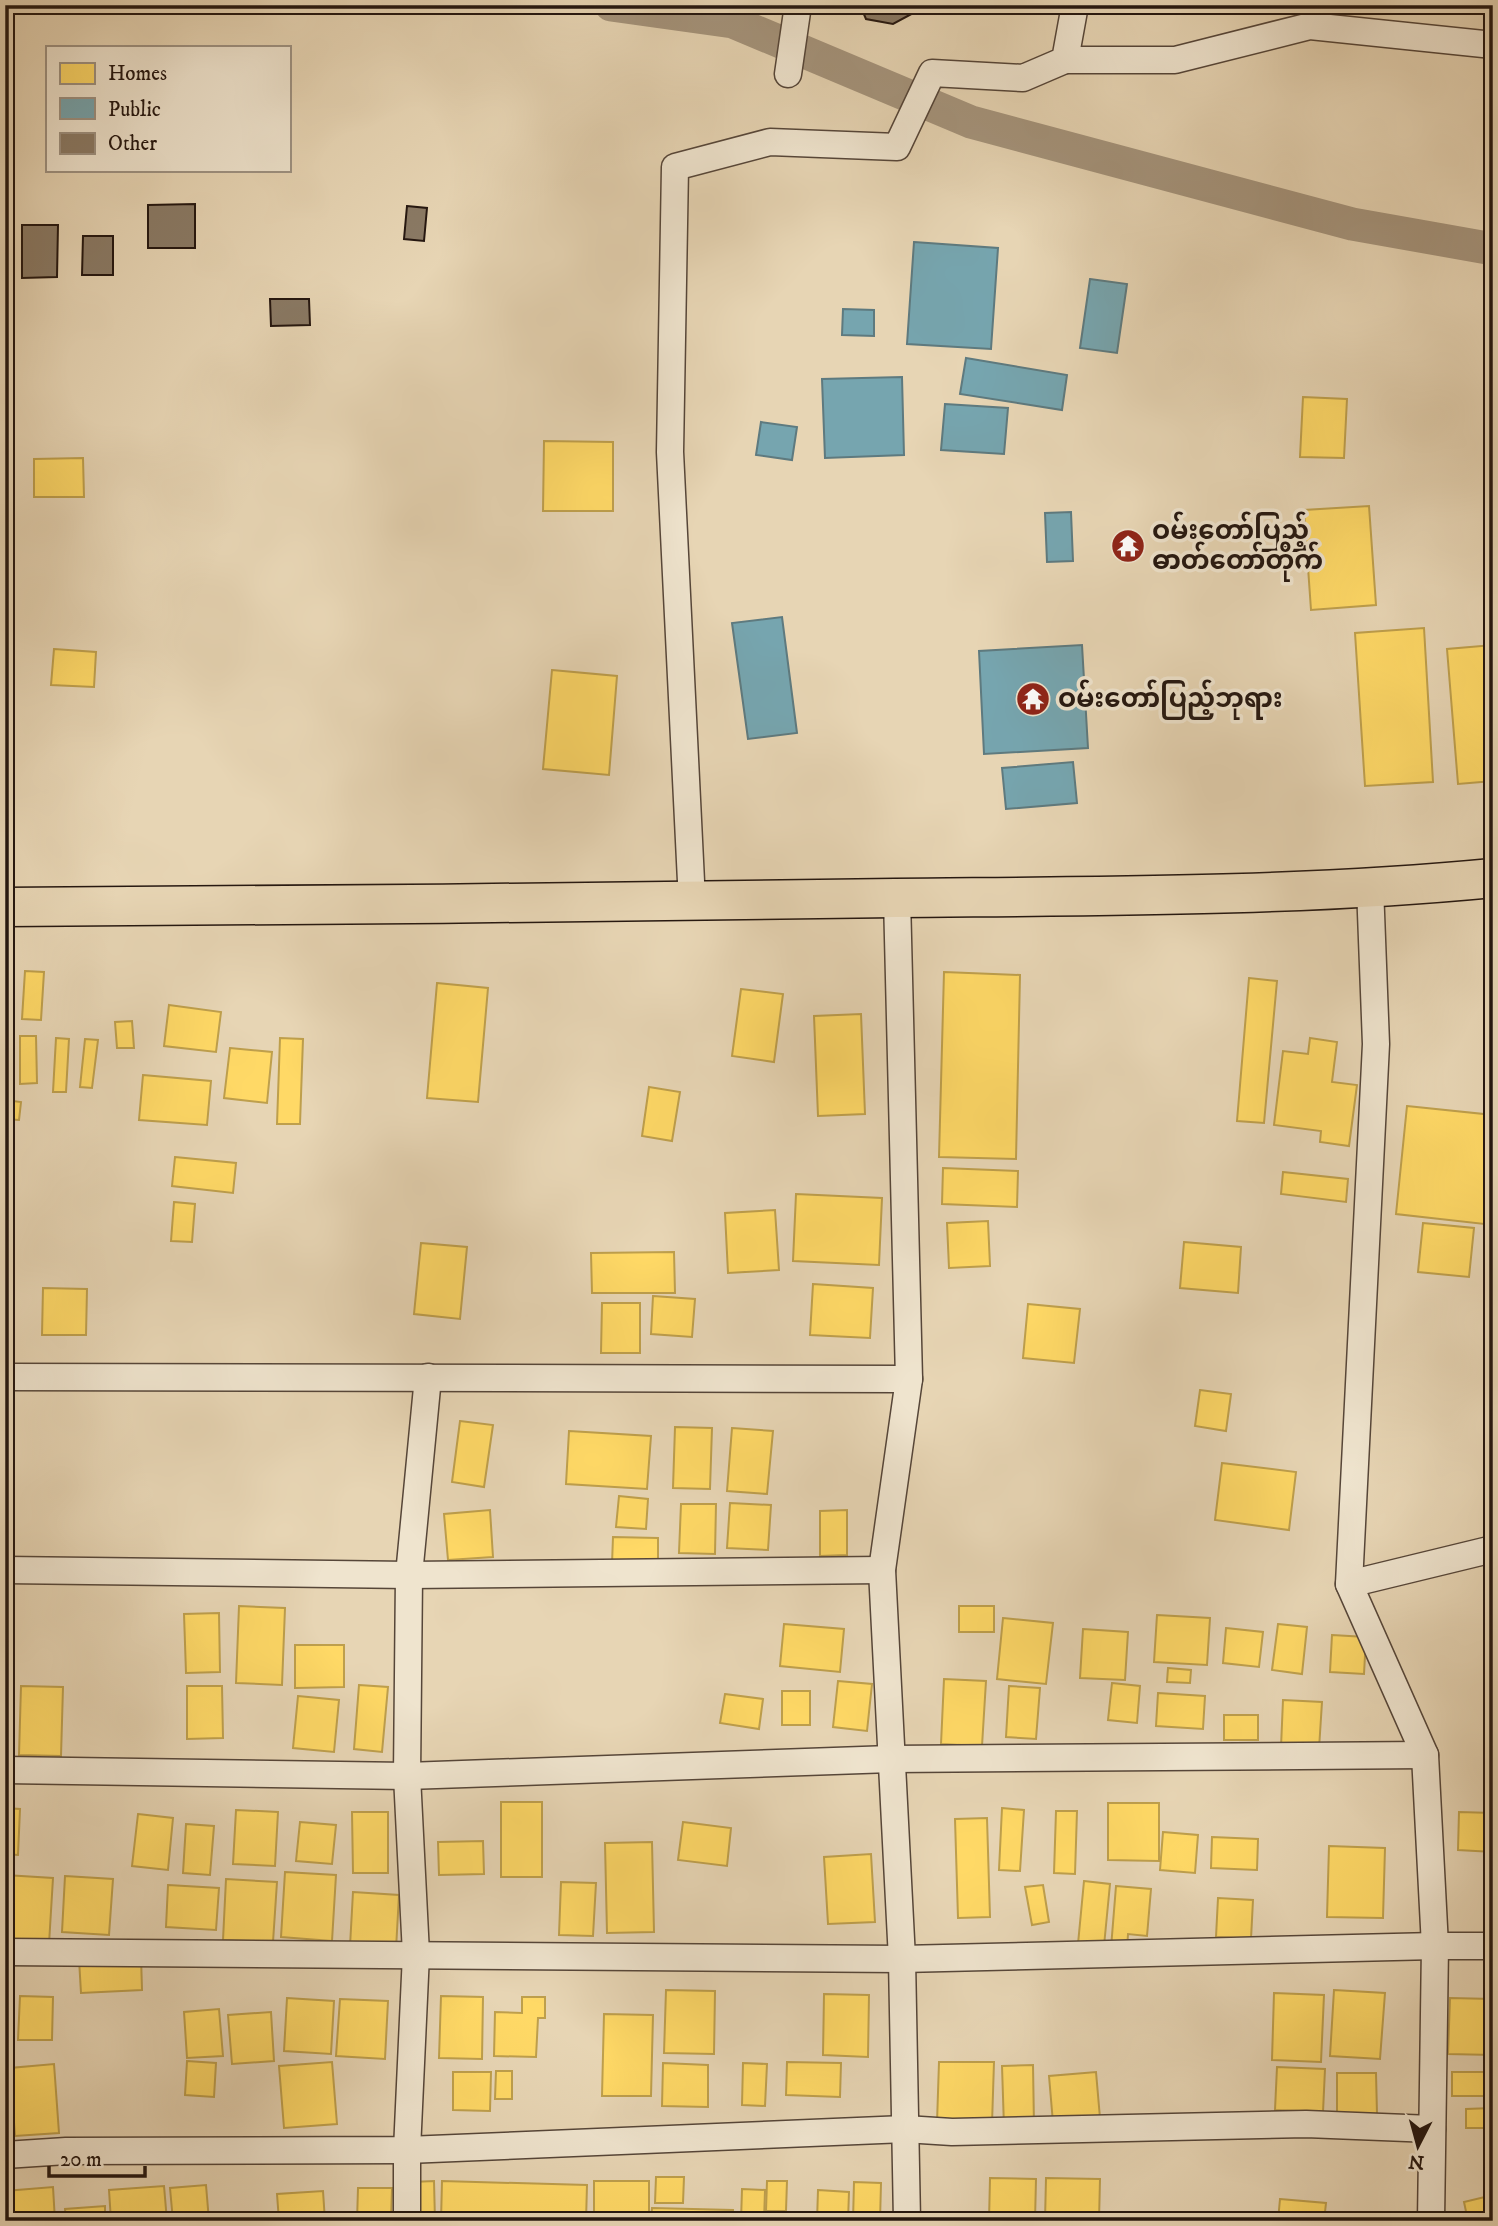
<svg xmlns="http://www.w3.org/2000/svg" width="1498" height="2226" font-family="'IM FELL DW Pica','Noto Sans Myanmar',serif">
	<rect width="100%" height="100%" fill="#e7d5b4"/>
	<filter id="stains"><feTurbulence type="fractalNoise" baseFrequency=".00286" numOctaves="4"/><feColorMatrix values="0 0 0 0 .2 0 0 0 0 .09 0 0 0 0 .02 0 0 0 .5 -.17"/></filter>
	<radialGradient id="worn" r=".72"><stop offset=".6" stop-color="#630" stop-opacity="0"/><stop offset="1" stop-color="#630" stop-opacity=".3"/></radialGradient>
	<!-- homes -->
	<g fill="#ffd966" stroke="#be9f4c" stroke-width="2">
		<path d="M1303,397L1347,399L1344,458L1300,457Z"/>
		<path d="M544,441L613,442V511H543Z"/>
		<path d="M83,458L84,497H34V459Z"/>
		<path d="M1369,506L1376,605L1311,610L1304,510Z"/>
		<path d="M1424,628L1433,782L1365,786L1355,633Z"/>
		<path d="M1493,645V781L1458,784L1447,649Z"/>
		<path d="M54,649L96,652L94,687L51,685Z"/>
		<path d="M552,670L617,676L609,775L543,769Z"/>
		<path d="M25,971L44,972L41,1020L22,1019Z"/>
		<path d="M944,972L1020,975L1016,1159L939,1157Z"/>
		<path d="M1249,978L1277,981L1264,1123L1237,1121Z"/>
		<path d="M5,980H9L6,1034H5Z"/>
		<path d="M437,983L488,988L478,1102L427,1098Z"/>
		<path d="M741,989L783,994L774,1062L732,1056Z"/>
		<path d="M169,1005L221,1012L216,1052L164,1046Z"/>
		<path d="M861,1014L865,1114L818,1116L814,1016Z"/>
		<path d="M132,1021L134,1048H117L115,1022Z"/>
		<path d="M20,1036H36L37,1083L20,1084Z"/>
		<path d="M56,1038L69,1039L66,1092H53Z"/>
		<path d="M280,1038L303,1039L300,1124H277Z"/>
		<path d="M1310,1038L1337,1042L1332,1082L1357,1085L1349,1146L1320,1142L1321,1131L1274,1125L1283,1051L1308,1054Z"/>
		<path d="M85,1039L98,1040L92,1088L80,1087Z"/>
		<path d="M230,1048L272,1052L267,1103L224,1098Z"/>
		<path d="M143,1075L211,1081L207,1125L139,1120Z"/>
		<path d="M649,1087L680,1092L672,1141L642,1136Z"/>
		<path d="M5,1100L21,1102L19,1120L5,1119Z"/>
		<path d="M1407,1106L1493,1115V1225L1396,1214Z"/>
		<path d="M175,1157L236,1163L233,1193L172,1186Z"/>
		<path d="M943,1168L1018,1171L1017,1207L942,1204Z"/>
		<path d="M1283,1172L1348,1179L1346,1202L1281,1194Z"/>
		<path d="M796,1194L882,1198L879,1265L793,1261Z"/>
		<path d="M174,1202L195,1204L192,1242L171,1241Z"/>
		<path d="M775,1210L779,1270L728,1273L725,1213Z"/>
		<path d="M988,1221L990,1266L949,1268L947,1223Z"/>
		<path d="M1423,1223L1474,1228L1469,1277L1418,1272Z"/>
		<path d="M1184,1242L1241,1247L1238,1293L1180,1288Z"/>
		<path d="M421,1243L467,1247L460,1319L414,1314Z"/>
		<path d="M674,1252L675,1293H592L591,1253Z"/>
		<path d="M813,1284L873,1288L870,1338L810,1335Z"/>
		<path d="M43,1288L87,1289L86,1335H42Z"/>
		<path d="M653,1296L695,1299L692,1337L651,1334Z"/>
		<path d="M602,1303H640V1353H601Z"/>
		<path d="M1028,1304L1080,1309L1074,1363L1023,1358Z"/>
		<path d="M1200,1390L1231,1394L1226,1431L1195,1426Z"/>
		<path d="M460,1421L493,1425L484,1487L452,1482Z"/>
		<path d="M675,1427L712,1428L710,1489L673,1488Z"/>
		<path d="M732,1428L773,1431L767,1494L727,1491Z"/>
		<path d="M569,1431L651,1436L647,1489L566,1484Z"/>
		<path d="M1222,1463L1296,1472L1289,1530L1215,1520Z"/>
		<path d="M619,1496L648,1499L646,1529L616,1527Z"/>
		<path d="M730,1503L771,1505L768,1550L727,1548Z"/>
		<path d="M681,1504H716L715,1554L679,1553Z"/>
		<path d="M490,1510L493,1557L448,1560L444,1514Z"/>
		<path d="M847,1510V1555L820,1556V1511Z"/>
		<path d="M613,1537L658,1538V1565L612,1564Z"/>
		<path d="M239,1606L285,1608L282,1685L236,1683Z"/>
		<rect x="959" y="1606" width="35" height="26"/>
		<path d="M219,1613L220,1672L186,1673L184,1614Z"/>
		<path d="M1157,1615L1210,1618L1207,1665L1154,1662Z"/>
		<path d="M1003,1618L1053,1623L1046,1684L997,1679Z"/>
		<path d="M784,1624L844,1629L840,1672L780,1666Z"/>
		<path d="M1278,1624L1307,1627L1302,1674L1272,1670Z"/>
		<path d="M1226,1628L1263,1632L1259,1667L1223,1663Z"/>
		<path d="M1083,1629L1128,1632L1125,1680L1080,1678Z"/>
		<path d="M1332,1635L1366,1637L1364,1674L1330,1672Z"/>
		<path d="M295,1645H344V1687L295,1688Z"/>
		<path d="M1168,1668L1191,1670L1190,1683L1167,1682Z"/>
		<path d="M944,1679L986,1681L982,1746L941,1744Z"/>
		<path d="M838,1681L872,1684L867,1731L833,1727Z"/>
		<path d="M1112,1683L1140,1686L1137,1723L1108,1720Z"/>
		<path d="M359,1685L388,1687L382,1752L354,1749Z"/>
		<path d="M21,1686L63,1687L61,1756L19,1755Z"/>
		<path d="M187,1686H222L223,1738L187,1739Z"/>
		<path d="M1009,1686L1040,1688L1036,1739L1006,1737Z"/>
		<rect x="782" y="1691" width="28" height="34"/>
		<path d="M1158,1693L1205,1696L1203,1729L1156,1726Z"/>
		<path d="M725,1694L763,1699L759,1729L720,1723Z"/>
		<path d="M298,1696L339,1700L334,1752L293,1748Z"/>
		<path d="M1283,1700L1322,1702L1319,1749L1281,1747Z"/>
		<rect x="1224" y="1715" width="34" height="25"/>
		<rect x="501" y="1802" width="41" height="75"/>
		<path d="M1108,1803H1159V1861L1108,1860Z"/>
		<path d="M5,1808L20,1809L18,1855L5,1854Z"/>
		<path d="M1002,1808L1024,1810L1020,1871L999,1870Z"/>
		<path d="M236,1810L278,1812L275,1866L233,1864Z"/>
		<path d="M1056,1811H1077L1075,1874L1054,1873Z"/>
		<path d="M352,1812H388V1873H353Z"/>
		<path d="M1459,1812L1493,1813V1852L1458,1850Z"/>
		<path d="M138,1814L173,1818L168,1870L132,1866Z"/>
		<path d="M987,1818L990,1917L958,1918L955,1819Z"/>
		<path d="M300,1822L336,1825L332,1864L296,1861Z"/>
		<path d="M683,1822L731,1828L727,1866L678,1860Z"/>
		<path d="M186,1824L214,1826L210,1875L183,1873Z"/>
		<path d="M1163,1832L1198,1835L1195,1873L1160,1870Z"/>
		<path d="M1212,1837L1258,1839L1257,1870L1211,1868Z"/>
		<path d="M483,1841L484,1874L439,1875L438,1842Z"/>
		<path d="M652,1842L654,1932L607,1933L605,1843Z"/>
		<path d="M1329,1846L1385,1848L1383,1918L1327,1917Z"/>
		<path d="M871,1854L875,1922L828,1924L824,1857Z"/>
		<path d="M285,1872L336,1875L332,1941L281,1937Z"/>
		<path d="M5,1875L53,1878L49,1944L5,1942Z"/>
		<path d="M65,1876L113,1879L109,1935L62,1932Z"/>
		<path d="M226,1879L277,1882L273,1942L223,1940Z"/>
		<path d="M1084,1881L1110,1884L1104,1946L1078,1944Z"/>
		<path d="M561,1882L596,1883L593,1936L559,1935Z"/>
		<path d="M168,1885L219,1888L216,1930L166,1927Z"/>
		<path d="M1043,1885L1049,1922L1032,1925L1025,1887Z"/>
		<path d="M1116,1886L1151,1889L1147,1936L1128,1934L1127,1950L1111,1948Z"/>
		<path d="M353,1892L399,1895L396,1949L350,1946Z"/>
		<path d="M1218,1898L1253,1900L1251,1939L1216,1937Z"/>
		<path d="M141,1956L142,1990L81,1993L79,1959Z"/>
		<path d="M666,1990L715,1991L714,2054L664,2053Z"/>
		<path d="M1334,1990L1385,1993L1380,2059L1330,2056Z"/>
		<path d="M1274,1993L1324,1995L1321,2062L1272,2060Z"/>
		<path d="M824,1994L869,1995L868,2057L823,2055Z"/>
		<path d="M20,1996L53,1997L52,2040H18Z"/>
		<path d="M441,1996L483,1997L482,2059L439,2058Z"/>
		<path d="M522,1997H545V2018H538L536,2057L494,2056L495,2012L522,2013Z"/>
		<path d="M287,1998L334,2001L331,2054L284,2051Z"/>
		<path d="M1450,1998L1493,1999V2055L1448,2054Z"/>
		<path d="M340,1999L388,2001L385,2059L336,2056Z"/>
		<path d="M219,2009L223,2056L187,2058L184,2012Z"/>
		<path d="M271,2012L274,2061L232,2064L228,2015Z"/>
		<path d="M604,2014L653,2015L651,2096H602Z"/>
		<path d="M187,2061L216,2063L214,2097L185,2095Z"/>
		<path d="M332,2062L337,2124L284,2128L279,2066Z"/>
		<path d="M787,2062L841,2063L840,2097L786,2095Z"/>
		<path d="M939,2062H994L992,2124L937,2123Z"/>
		<path d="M663,2063L708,2065V2107L662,2106Z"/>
		<path d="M743,2063L767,2064L765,2106L742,2105Z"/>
		<path d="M54,2064L59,2133L15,2136L10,2068Z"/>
		<path d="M1033,2065L1034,2126L1004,2127L1002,2066Z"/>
		<path d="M1277,2067L1325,2069L1323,2112L1275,2110Z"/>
		<path d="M496,2071H512V2099H495Z"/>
		<path d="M453,2072H491L490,2111L453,2110Z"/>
		<path d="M1096,2072L1100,2118L1053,2123L1049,2076Z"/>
		<rect x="1452" y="2072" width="32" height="24"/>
		<path d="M1337,2073H1376L1377,2114L1337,2115Z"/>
		<path d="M1492,2108V2128H1466V2109Z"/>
		<path d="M656,2177H684L683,2203H655Z"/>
		<path d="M990,2178L1036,2179L1035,2221H989Z"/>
		<path d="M1046,2178L1100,2179L1099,2221H1045Z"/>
		<path d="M434,2181L435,2221H413L412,2182Z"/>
		<path d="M442,2181L587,2185L586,2221H441Z"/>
		<rect x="594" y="2181" width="55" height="40"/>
		<path d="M767,2181H787L786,2211H766Z"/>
		<path d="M854,2182L881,2183L880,2221H853Z"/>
		<path d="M206,2185L209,2221H173L170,2188Z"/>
		<path d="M164,2186L167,2221H111L109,2190Z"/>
		<path d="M53,2187L55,2221H5V2191Z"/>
		<path d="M358,2188H392L391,2221H357Z"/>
		<path d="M742,2189L765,2190L764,2221H741Z"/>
		<path d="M818,2190L849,2192L848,2221H817Z"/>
		<path d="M323,2191L325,2221H279L277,2194Z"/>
		<path d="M1493,2195V2221H1468L1464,2202Z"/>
		<path d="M1280,2199L1326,2203L1324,2221H1278Z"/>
		<path d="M105,2206V2221H66L65,2209Z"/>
		<path d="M652,2208L733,2210V2221H651Z"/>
	</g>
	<!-- public -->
	<g fill="#76a5af" stroke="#5e7a7f" stroke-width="2">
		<path d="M914,242L998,248L991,349L907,344Z"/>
		<path d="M1090,279L1127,284L1117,353L1080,348Z"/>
		<path d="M843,309L874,310V336L842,335Z"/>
		<path d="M966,358L1067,375L1062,410L960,394Z"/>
		<path d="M902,377L904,455L825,458L822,379Z"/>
		<path d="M945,404L1008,408L1004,454L941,450Z"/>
		<path d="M761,422L797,427L792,460L756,455Z"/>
		<path d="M1071,512L1073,561L1047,562L1045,513Z"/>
		<path d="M782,617L797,733L748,739L732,623Z"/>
		<path d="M1082,645L1088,748L984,754L979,651Z"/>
		<path d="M1073,762L1077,803L1006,809L1002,768Z"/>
	</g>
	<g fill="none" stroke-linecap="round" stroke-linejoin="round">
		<!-- canal -->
		<path stroke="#a5947c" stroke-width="33" d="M611,5L733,22L971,122L1352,224L1493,249"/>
	</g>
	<!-- building -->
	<g fill="#8a7a65" stroke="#251710" stroke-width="2">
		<path d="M860,5H918L917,11L893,24L866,19Z"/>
		<path d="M195,204V248H148V205Z"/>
		<path d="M407,206L427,208L424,241L404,239Z"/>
		<path d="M22,225H58L57,277L22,278Z"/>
		<path d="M83,236H113V275H82Z"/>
		<path d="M270,299H309L310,325L271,326Z"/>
	</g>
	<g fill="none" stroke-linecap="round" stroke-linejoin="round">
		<!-- minor casing -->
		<g stroke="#564639" stroke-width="29">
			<g id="minor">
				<path d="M1065,60H1175L1310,26L1493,45"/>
				<path d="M788,74L798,5"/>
				<path d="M1370,887L1376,1044L1349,1584L1425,1755L1435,1946L1431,2221"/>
				<path d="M897,898L909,1379L882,1570L902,1959L907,2221"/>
				<path d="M692,902L670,452L675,167L770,142L897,147L932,73L1023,78L1065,60L1075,5"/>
				<path d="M5,1377L909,1379"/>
				<path d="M5,1570L409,1575L882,1570"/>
				<path d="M1349,1584L1493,1549"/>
				<path d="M5,1770L407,1776L891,1759L1425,1755"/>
				<path d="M5,1952L902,1959L1435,1946H1493"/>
				<path d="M5,2155L66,2151L407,2150L905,2129L952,2132L1306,2124L1432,2129"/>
				<path d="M407,2221V2150L416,1954L407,1776L409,1575L428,1377"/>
			</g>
		</g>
		<!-- trunk casing -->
		<g stroke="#251710" stroke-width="41">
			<path id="trunk" d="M5,907C302,906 598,902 895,898C1095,896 1294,897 1493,878"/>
		</g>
		<!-- minor -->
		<use href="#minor" stroke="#efe4ce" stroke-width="26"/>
		<!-- trunk -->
		<use href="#trunk" stroke="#e7d5b4" stroke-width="38"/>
	</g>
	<!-- icons -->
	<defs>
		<g id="temple-disc" transform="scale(1.75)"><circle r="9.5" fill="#8f2418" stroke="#efe4ce"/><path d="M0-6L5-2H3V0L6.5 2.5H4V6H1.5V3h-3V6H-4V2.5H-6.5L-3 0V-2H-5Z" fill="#fff"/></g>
	</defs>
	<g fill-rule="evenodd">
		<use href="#temple-disc" x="1128" y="546"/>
		<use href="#temple-disc" x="1033" y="699"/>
	</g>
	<g text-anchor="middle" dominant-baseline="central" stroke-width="7" stroke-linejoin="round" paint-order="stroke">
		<!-- poi labels -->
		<g font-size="26" font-weight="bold" fill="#251710" stroke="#efe4ce" text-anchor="start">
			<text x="1152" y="531">ဝမ်းတော်ပြည့်<tspan x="1152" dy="30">ဓာတ်တော်တိုက်</tspan></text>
			<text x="1058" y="699">ဝမ်းတော်ပြည့်ဘုရား</text>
		</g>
	</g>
	<!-- margin -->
	<rect width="1498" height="2226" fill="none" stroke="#e7d5b4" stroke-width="28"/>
	<rect x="7" y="7" width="1484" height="2212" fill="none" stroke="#251710" stroke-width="3.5"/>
	<rect x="14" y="14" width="1470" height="2198" fill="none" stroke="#251710" stroke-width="2"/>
	<!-- legend -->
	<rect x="46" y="46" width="245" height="126" fill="#efe4ce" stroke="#9e9282" stroke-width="2"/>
	<rect x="60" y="63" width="35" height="21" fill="#ffd966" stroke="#9e9282" stroke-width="2"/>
	<text x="108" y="80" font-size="21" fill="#251710">Homes</text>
	<rect x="60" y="98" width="35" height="21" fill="#76a5af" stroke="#9e9282" stroke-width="2"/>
	<text x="108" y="116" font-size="21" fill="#251710">Public</text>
	<rect x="60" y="133" width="35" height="21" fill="#8a7a65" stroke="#9e9282" stroke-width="2"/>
	<text x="108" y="150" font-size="21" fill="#251710">Other</text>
	<!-- north arrow -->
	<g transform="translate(1418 2146) rotate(186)" stroke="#efe4ce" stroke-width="5" paint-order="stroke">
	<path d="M0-5L12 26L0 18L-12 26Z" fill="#251710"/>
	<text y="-10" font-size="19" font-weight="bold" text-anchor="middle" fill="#251710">N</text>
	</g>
	<!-- scale -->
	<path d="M49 2166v10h96v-10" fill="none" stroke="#251710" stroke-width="3.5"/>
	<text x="60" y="2166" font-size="21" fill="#251710" stroke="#efe4ce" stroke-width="5" paint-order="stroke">20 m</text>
	<rect width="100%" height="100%" filter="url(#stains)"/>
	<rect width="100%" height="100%" fill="url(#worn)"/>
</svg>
